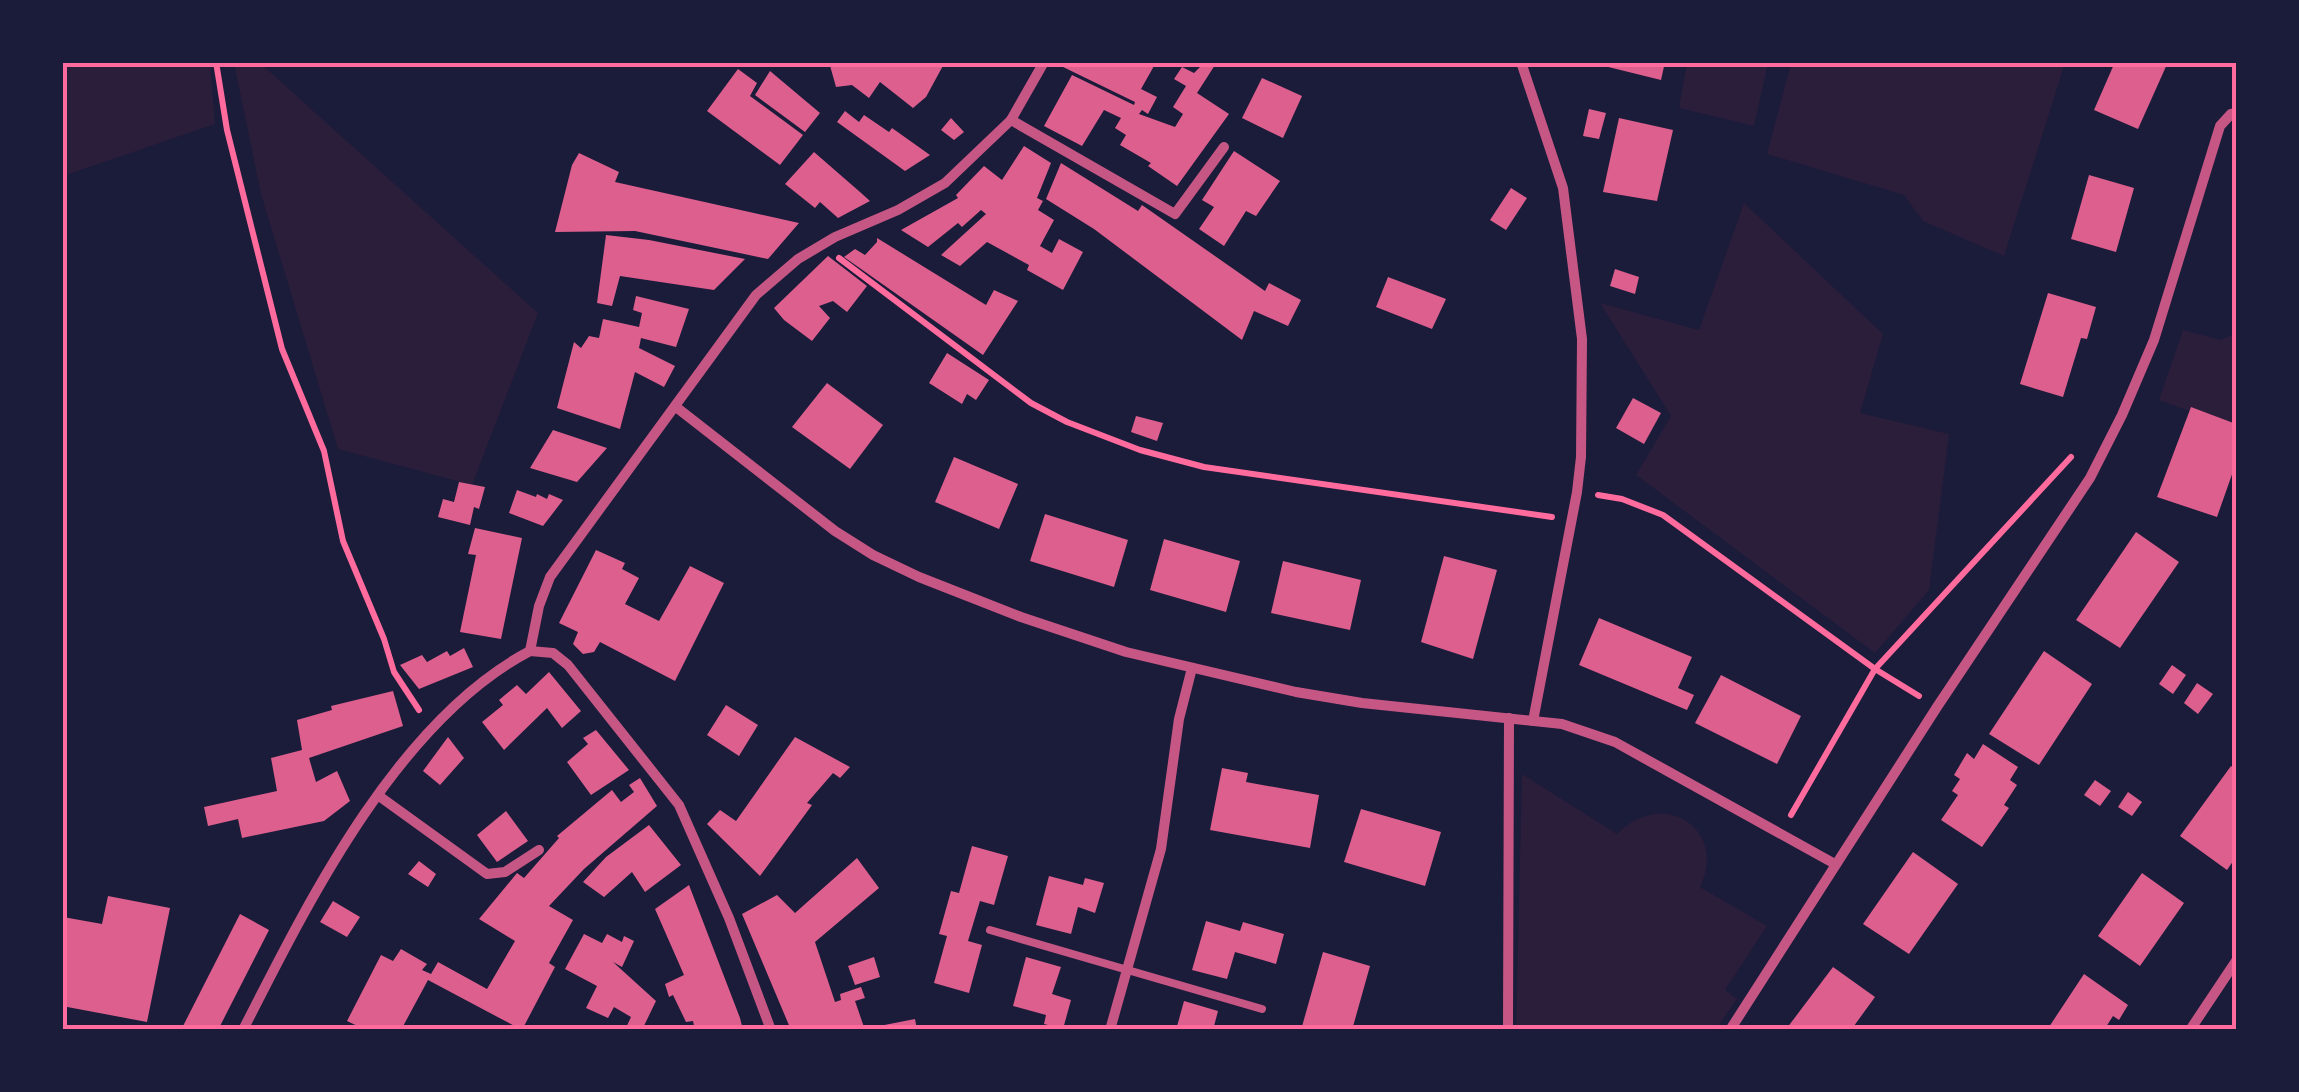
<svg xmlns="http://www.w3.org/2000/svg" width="2299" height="1092" font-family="Overpass,sans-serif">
	<rect width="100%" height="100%" fill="#1b1b3a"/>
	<!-- green -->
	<g fill="#2a1e3b">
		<path d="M62,63H210L215,124L63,176Z"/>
		<path d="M234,63H260L538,313L472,485L338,449L261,194Z"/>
		<path d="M1687,63H1768L1754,126L1679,108Z"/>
		<path d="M1791,63H2065L2004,256L1923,221L1904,195L1767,154Z"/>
		<path d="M1744,203L1883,334L1860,413L1949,434L1929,590L1875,653L1636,475L1671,416L1600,303L1699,330Z"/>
		<path d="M2183,330L2221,340L2236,333V428L2159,400Z"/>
		<path d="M1522,774L1617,834C1664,787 1728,829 1700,887L1767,926L1725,990L1737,999L1716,1029H1516Z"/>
	</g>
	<!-- building -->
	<g fill="#dd5f8e">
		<path d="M829,62H945L926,97L913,108L880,82L869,98L852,85L836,87Z"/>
		<path d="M1063,62H1147L1154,66L1141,89L1157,97L1148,114L1142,110L1139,114L1175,127L1183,114L1173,107L1186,86L1174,79L1182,67L1194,73L1200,67L1215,65L1197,93L1229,114L1177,186L1148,166L1151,163L1120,145L1126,135L1115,128L1121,118L1104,110L1082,146L1044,126L1072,75L1134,105L1135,102L1061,66Z"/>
		<path d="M1588,62H1665L1661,80Z"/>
		<path d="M2115,62H2168L2138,129L2094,110Z"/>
		<path d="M738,69L757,83L750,96L803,135L780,165L707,111Z"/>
		<path d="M770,71L820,113L805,132L755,95Z"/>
		<path d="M1262,78L1302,96L1283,138L1242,118Z"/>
		<path d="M1589,109L1606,113L1599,139L1583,136Z"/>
		<path d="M845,111L859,122L864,115L889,132L892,128L930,155L905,171L837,122Z"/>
		<path d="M951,118L964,132L954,140L941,130Z"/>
		<path d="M1619,118L1673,130L1657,201L1603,192Z"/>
		<path d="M1024,146L1051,163L1037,198L1043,201L1038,210L1054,220L1040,246L1052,253L1059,239L1083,252L1063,290L1027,270L1029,265L987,242L960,266L941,255L986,214L981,210L962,227L958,223L928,247L901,230L958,198L956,195L984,166L1002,180Z"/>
		<path d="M1234,151L1280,181L1256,216L1246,211L1224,246L1199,229L1214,207L1202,200Z"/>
		<path d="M814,152L860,192L870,201L838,218L820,202L815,208L785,184Z"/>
		<path d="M579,153L619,172L615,182L799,223L768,259L635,231L555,232L572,165Z"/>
		<path d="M1061,163L1138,211L1142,205L1265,291L1269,283L1301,300L1288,326L1254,311L1242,340L1094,229L1046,199Z"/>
		<path d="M2089,175L2134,188L2116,252L2071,239Z"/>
		<path d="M1511,188L1527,198L1506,230L1490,220Z"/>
		<path d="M606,235L649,240L745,259L714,290L620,276L612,306L597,303Z"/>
		<path d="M877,238L986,305L994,290L1018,301L983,355L844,257L855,249L865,255L877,242Z"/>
		<path d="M828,256L867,286L847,312L833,301L819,306L830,318L812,341L784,320L774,308Z"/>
		<path d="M1615,269L1639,277L1635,294L1610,286Z"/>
		<path d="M1388,277L1446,299L1432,329L1376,307Z"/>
		<path d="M2048,293L2096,307L2087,339L2081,338L2063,397L2020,384Z"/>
		<path d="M636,296L689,309L676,347L641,338L639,348L675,366L664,387L635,372L620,429L557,408L574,342L581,348L589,336L599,338L603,319L639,327L642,313L633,310Z"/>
		<path d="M947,353L989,380L976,400L967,394L962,404L929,383Z"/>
		<path d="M827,383L883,425L850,469L792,427Z"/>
		<path d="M1633,398L1661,413L1644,444L1616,428Z"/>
		<path d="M2191,407L2236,424V463L2217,517L2157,497Z"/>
		<path d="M1136,416L1163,423L1157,441L1131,432Z"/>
		<path d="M553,430L607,448L577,482L530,468Z"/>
		<path d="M954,457L1018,484L999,529L935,502Z"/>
		<path d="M459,482L485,487L479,509L474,507L470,525L438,517L443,499L454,502Z"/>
		<path d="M517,490L536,497L537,494L547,499L549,494L563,500L543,526L509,513Z"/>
		<path d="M1045,514L1128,540L1114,587L1030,561Z"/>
		<path d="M475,528L522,538L501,639L460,632L476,555L468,554Z"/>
		<path d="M2136,532L2179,562L2120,648L2076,620Z"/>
		<path d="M1164,539L1240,561L1226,612L1150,590Z"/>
		<path d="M596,550L625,563L622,569L639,578L625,604L659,621L690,566L724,583L675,681L600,642L594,652L583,654L573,644L578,632L559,623Z"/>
		<path d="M1444,556L1497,570L1473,659L1421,642Z"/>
		<path d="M1283,561L1361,580L1350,630L1271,613Z"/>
		<path d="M1599,618L1692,657L1678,688L1694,695L1687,710L1579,665Z"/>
		<path d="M464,648L473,667L419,689L400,665L422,655L427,662L447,651L450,656Z"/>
		<path d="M2044,651L2092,684L2039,765L1989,734Z"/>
		<path d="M2172,665L2186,675L2173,694L2159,684Z"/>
		<path d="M549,672L581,711L562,728L547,708L504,750L482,722L503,705L499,700L517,685L526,694Z"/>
		<path d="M1721,675L1801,716L1777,764L1695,723Z"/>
		<path d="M2197,683L2213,694L2198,714L2184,703Z"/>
		<path d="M393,691L403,726L309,758L316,782L337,771L350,801L324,821L242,838L238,819L208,826L204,807L277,791L271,758L302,750L297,720L332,710L331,706Z"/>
		<path d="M726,705L758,725L739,756L707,735Z"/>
		<path d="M596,730L629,770L591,795L567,762L588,744L583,738Z"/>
		<path d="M448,737L464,758L440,785L423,771Z"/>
		<path d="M795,737L850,767L840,778L833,773L807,803L812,805L760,876L707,824L720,810L736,821Z"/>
		<path d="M1983,744L2018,767L2010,780L2017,785L2004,805L2009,808L1982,847L1941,820L1958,795L1952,791L1960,779L1954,775L1967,753L1974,759Z"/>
		<path d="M2231,766L2236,770V857L2227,870L2180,836Z"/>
		<path d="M1222,768L1248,773L1246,782L1319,795L1310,848L1210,830Z"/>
		<path d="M640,778L657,806L584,869L549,906L573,920L549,963L555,967L522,1030L428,980L401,1030H366L347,1021L381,955L393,961L401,949L427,964L422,970L431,974L438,962L487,989L515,941L479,919L517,873L524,878L559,838L557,836L612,790L621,802L634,792L629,785Z"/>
		<path d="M2095,780L2111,791L2100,806L2084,795Z"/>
		<path d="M2128,792L2142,802L2132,816L2118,807Z"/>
		<path d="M1361,809L1441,832L1425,886L1344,862Z"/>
		<path d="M506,811L528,841L497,862L477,835Z"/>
		<path d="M649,825L681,865L645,892L632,872L604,897L583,882L606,857Z"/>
		<path d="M972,846L1008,856L994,905L980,901L968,941L982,945L969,993L934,983L947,936L939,934L951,891L959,893Z"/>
		<path d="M1913,852L1958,884L1909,954L1863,924Z"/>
		<path d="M857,858L879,888L815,942L835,1002L841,1000L840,994L861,987L865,998L855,1001L865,1030H791L742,914L777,895L795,913Z"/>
		<path d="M419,861L436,874L428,887L408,874Z"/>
		<path d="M2142,873L2184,903L2140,966L2098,936Z"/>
		<path d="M1049,876L1083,885L1085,878L1104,883L1095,913L1078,907L1071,934L1036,925Z"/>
		<path d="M689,885L740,1018L743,1030H695L693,1021L686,1022L673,995L669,997L665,984L684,975L655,909Z"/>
		<path d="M108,896L170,908L147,1022L62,1006L63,917L102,924Z"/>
		<path d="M333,901L360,917L347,937L320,922Z"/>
		<path d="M240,914L269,930L218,1030H181Z"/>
		<path d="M1206,921L1240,931L1243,922L1284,934L1276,964L1235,952L1227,979L1192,970Z"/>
		<path d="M584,934L602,943L607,934L622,942L624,936L634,941L622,967L613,962L656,1001L642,1030H625L631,1017L614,1007L608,1018L586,1008L597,986L565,969Z"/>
		<path d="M1323,952L1370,966L1352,1030H1301Z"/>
		<path d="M874,957L880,977L855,985L848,966Z"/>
		<path d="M1026,957L1061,967L1052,994L1071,1000L1063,1029L1044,1024L1046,1015L1013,1006Z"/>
		<path d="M1833,967L1875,997L1851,1030L1787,1028Z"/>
		<path d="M2084,974L2128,1005L2119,1020L2113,1016L2104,1030H2047Z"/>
		<path d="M1184,1001L1218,1011L1213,1030H1176Z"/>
		<path d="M915,1019L917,1030H869V1028Z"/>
	</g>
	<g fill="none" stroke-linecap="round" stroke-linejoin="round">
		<!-- path -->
		<g stroke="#ff6b9d" stroke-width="6">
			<path d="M216,62L227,130L282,349L324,451L343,541L384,639L394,672L419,710"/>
			<path d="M839,258L1031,403L1067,422L1140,450L1204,467L1552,517"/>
			<path d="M1598,495L1622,499L1663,515L1875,669L1919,696"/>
			<path d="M1791,815L1875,669L2071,457"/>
		</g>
		<!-- service -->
		<path stroke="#c65784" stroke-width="8" d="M990,930L1262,1009"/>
		<!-- minor -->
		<g stroke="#c65784" stroke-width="10">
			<path d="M1521,62L1563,188L1582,339L1581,457L1577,492L1533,721"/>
			<path d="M1011,120L1175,214L1224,147"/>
			<path d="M676,407L835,531L873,555L919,577L1021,617L1126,652L1296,692L1362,703L1562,724L1615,742L1835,864"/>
			<path d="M379,796L487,874L505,872L539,850"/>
			<path d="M243,1030C308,902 398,720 530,651"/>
			<path d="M771,1030L729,918L679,805L568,665L553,653L530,651L539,606L550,577L756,295L798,259L835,237L898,210L945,183L1011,120L1044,62"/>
			<path d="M1110,1030L1161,849L1179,719L1192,668"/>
			<path d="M1508,1030L1509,718"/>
			<path d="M1730,1030L1937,707L2090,478L2122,415L2154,340L2220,126L2231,114L2236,113"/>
			<path d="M2190,1030L2236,961"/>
		</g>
	</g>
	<!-- border -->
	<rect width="2299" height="1092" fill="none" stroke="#1b1b3a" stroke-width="130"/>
	<rect x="65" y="65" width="2169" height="962" fill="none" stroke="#ff6b9d" stroke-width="4"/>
</svg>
